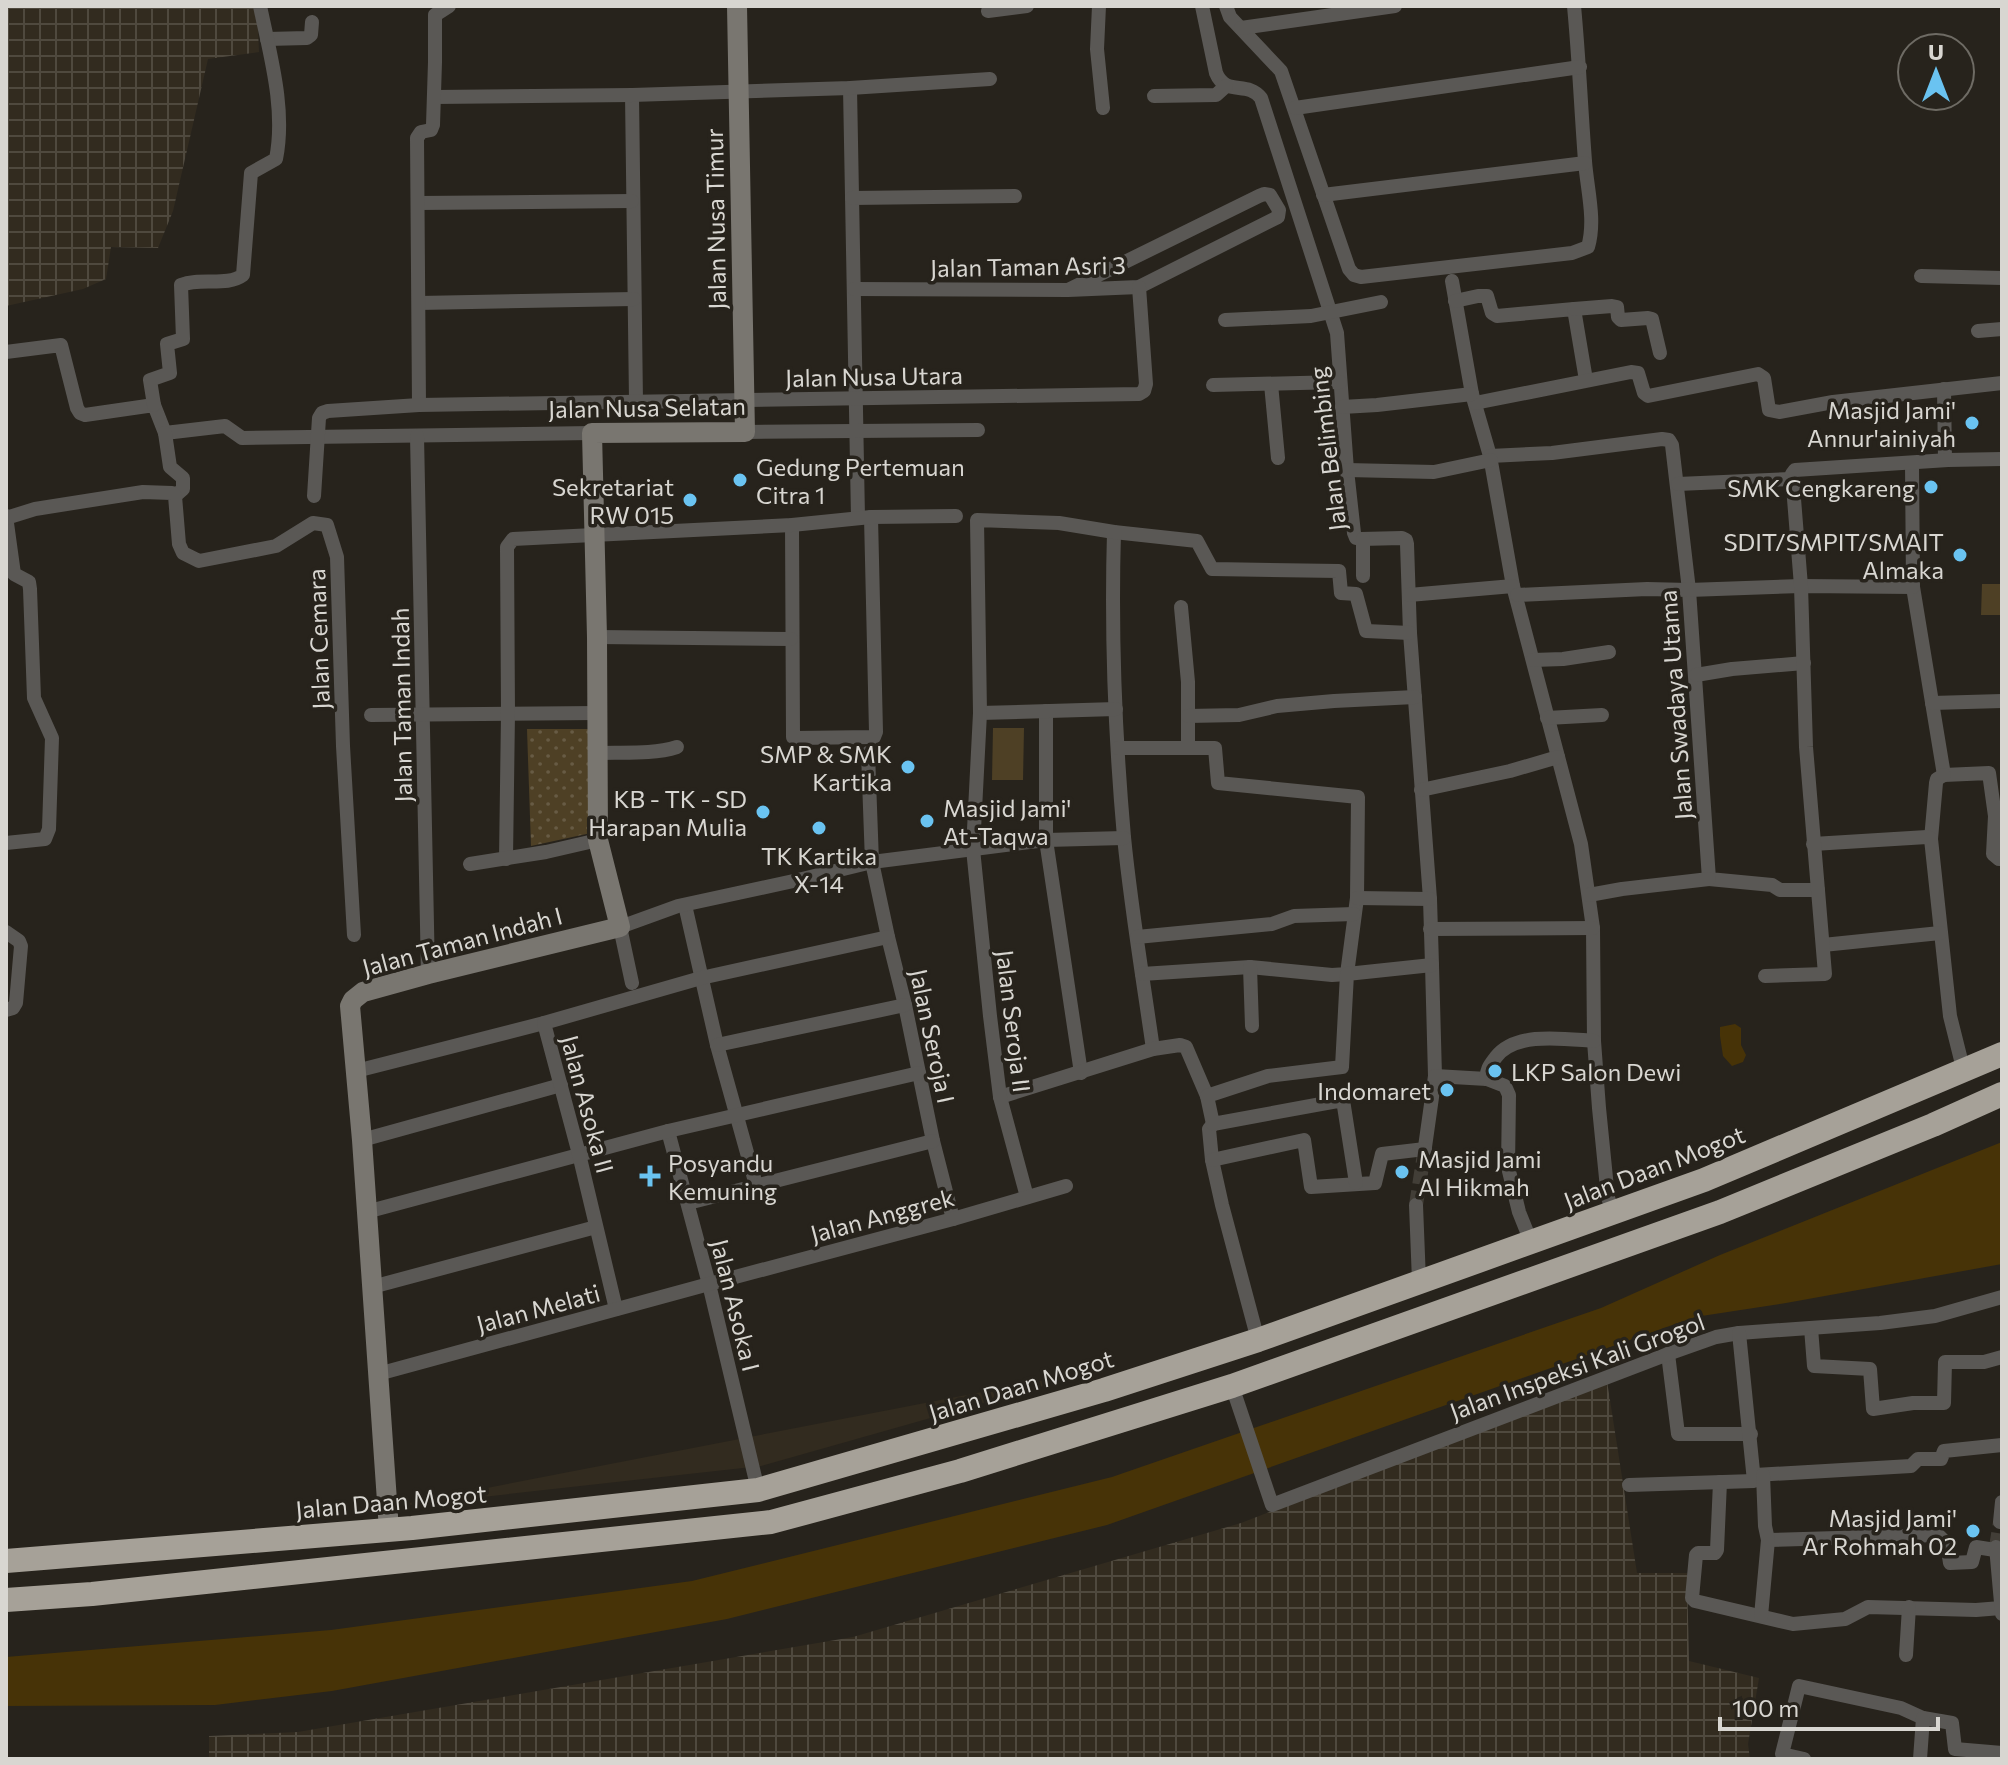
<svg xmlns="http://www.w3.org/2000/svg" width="2008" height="1765" font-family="Commissioner,sans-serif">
	<defs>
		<pattern id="industrial-grid" width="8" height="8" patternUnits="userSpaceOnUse" patternTransform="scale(2)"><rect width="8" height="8" fill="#322b1f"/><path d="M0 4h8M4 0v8" fill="none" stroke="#4f493e"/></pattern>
		<pattern id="grass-dots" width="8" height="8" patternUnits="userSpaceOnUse" patternTransform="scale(2)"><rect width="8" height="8" fill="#4e4025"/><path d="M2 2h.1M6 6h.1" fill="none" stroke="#675b44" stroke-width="1.8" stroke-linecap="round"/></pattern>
	</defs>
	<rect width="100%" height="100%" fill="#27231c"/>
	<!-- built -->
	<path fill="#322b1f" d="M1111,1367L761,1466L383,1508Z"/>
	<!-- industrial -->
	<g fill="url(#industrial-grid)">
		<path d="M6,6H257L259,52L208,59L173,211L158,248L111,247L106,279L83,289L6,306Z"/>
		<path d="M1607,1381L1637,1573H1687L1689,1661L1759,1678L1748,1744L1750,1759H209V1736L298,1732L853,1637L1241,1523Z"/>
	</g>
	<!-- grass -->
	<path fill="url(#grass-dots)" d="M527,729H590L591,833L531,846Z"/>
	<!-- pitch -->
	<g fill="#4e4025">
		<path d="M1982,584H2002V615H1981Z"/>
		<path d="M993,728H1024L1023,780H992Z"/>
	</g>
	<!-- water -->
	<g fill="#473307">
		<path d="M1735,1024L1741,1028V1045L1746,1055L1743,1062L1732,1066L1723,1056L1720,1036V1027Z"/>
		<path d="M2002,1142V1264L1786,1303L1695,1317L1107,1525L727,1619L332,1691L215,1705L6,1706V1657L331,1630L692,1581L1112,1477L1601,1308L1720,1255Z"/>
	</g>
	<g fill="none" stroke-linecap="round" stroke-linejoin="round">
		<!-- street-tunnel -->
		<g stroke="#423e37" stroke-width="14" stroke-dasharray="14 7" stroke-linecap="butt">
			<path d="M1416,1205L1424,1154"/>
			<path d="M1996,1547L2000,1522"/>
		</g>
		<!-- street -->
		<g stroke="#5a5855" stroke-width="14">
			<path d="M1099,6L1097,49L1103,108"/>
			<path d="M1202,6L1216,73C1226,97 1247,80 1261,98L1337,333L1347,470L1354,533L1356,538L1361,539L1402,538L1406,540L1407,544L1410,633L1430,899L1432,965L1435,1076L1424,1154"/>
			<path d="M1226,6L1230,17L1281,71L1349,269L1354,275L1361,277L1572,253L1588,247C1596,220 1587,189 1585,161C1581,109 1579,58 1574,6"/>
			<path d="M988,11L1027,6"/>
			<path d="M1241,28L1395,6"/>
			<path d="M267,39L307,38L311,35L312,22"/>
			<path d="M850,88L858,518"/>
			<path d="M632,95L636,401"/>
			<path d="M1154,96L1216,95L1226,86"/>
			<path d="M434,97L632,95L850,88L990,79"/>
			<path d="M1295,108L1580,67"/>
			<path d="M1323,195L1585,163"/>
			<path d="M852,198L1015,196"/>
			<path d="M418,203L632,201"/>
			<path d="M1921,276L2002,278"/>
			<path d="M1452,281L1472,394L1490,456L1513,586L1581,844L1593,928L1594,1041L1599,1108L1608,1198L1614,1213"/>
			<path d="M854,289L1068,290L1139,287L1278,217L1279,210L1270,195L1264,194L1259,196L1068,290"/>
			<path d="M1455,301L1478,296H1487L1492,313L1497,316L1574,309L1586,380"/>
			<path d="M419,303L634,299"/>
			<path d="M1574,309L1612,306L1617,307L1618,317L1621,320L1648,318L1652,319L1660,353"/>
			<path d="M1225,320L1311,316L1381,302"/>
			<path d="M1978,331L2002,329"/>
			<path d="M6,352L61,345L77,408L80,413L85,415L154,405L165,433L225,426L242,438L592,433"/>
			<path d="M1271,384L1278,458"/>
			<path d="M1213,385L1340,382"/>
			<path d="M1944,389L1945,460"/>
			<path d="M1475,403L1631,372L1638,373L1644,393L1648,396L1758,374L1764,378L1769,410L1779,412L1833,402L2002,383"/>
			<path d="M154,405L150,380L170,373L167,344L183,339L181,285C200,277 227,287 243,275L251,173L276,159C286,109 270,55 260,6"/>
			<path d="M419,405L417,138L421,132L431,130L433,125L435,62V15L449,6"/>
			<path d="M1342,407L1377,405L1472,394"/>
			<path d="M745,432L978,430"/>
			<path d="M165,433L170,467L183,478V489L175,496"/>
			<path d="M417,436L428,974"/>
			<path d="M1490,456L1552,453L1662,439L1669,440L1672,445L1689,590L1709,879L1772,885L1780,890H1818"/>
			<path d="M1912,464L1913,587L1944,775L1989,773L1995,816L1993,854L1999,859H2002"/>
			<path d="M1347,470L1434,472L1491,460"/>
			<path d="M1678,484L1791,479"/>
			<path d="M314,496L319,418L322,413L328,411L419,405L1139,394L1144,391L1146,384L1139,287"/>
			<path d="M6,516L14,574L29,582L30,589L34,698L52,738L49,829L45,839L6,843"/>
			<path d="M6,518L35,509L143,492L172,493L175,496L179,544L183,553L199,561L276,546L313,523L327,525L337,557L343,746L354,935"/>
			<path d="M792,525L793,737L796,738L872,737H874L876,732L871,517"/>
			<path d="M1114,532C1111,634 1115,736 1124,837C1131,908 1143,979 1153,1049"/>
			<path d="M1363,539V576"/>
			<path d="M1409,595L1513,586"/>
			<path d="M1517,595L1647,589L1689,590L1801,586L1913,587"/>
			<path d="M1181,607L1188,682V747"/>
			<path d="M597,637L791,639"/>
			<path d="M1533,660L1563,659L1609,652"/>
			<path d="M1696,675L1732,669L1804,663"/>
			<path d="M1932,703L2002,701"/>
			<path d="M1046,711V840L1081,1073"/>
			<path d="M980,713L1116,709"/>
			<path d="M371,715L597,713"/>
			<path d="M1188,716L1239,715L1277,706L1334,701L1415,697"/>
			<path d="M1547,718L1602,715"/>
			<path d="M1118,748H1215L1218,783L1358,797L1357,898L1347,974L1332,975L1250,967L1142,974"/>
			<path d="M596,753C623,752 652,755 677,747"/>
			<path d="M868,753L872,862L888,937L905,1005L933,1141L953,1219"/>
			<path d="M1421,790L1510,771L1558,757"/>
			<path d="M1931,839L1936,783L1937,779L1944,775"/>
			<path d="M1813,844L1927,837L1931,839L1950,1016L1964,1072"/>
			<path d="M506,859L508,713L507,547L513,539L792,525L871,517L956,516"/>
			<path d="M470,864L546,852L598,840"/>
			<path d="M1589,895L1622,889L1709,879"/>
			<path d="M1357,898L1430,899"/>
			<path d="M685,905L717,1045L756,1185"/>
			<path d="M1430,929L1593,928"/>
			<path d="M6,932L19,941L21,946L16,1003L13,1008L6,1010"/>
			<path d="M1137,937L1272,924L1294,916L1354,914"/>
			<path d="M1823,945L1940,933"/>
			<path d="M1250,967L1252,1026"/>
			<path d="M1765,976L1825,974L1806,747L1801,586L1792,474L1795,470L1948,460L2002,459"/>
			<path d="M632,983L620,927L678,906L798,880L872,862L1046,840L1124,838"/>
			<path d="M717,1045L905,1005"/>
			<path d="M356,1071L544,1023"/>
			<path d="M1435,1076L1487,1079L1505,1086L1509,1095L1508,1167L1519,1212L1531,1242"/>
			<path d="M1487,1079C1486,1069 1490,1065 1496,1057C1516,1031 1565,1039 1594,1041"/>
			<path d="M1000,1097L1153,1049L1180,1045L1186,1047L1207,1096"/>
			<path d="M1213,1124L1209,1129L1212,1160L1222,1205L1258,1340"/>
			<path d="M668,1131L709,1284L758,1490"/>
			<path d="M362,1140L561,1085"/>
			<path d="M1212,1160L1304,1140L1311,1187L1375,1183L1382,1154L1425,1149"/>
			<path d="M1356,1183L1343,1100L1213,1124L1207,1096L1268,1076L1342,1067L1347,974L1432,965"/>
			<path d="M1027,1197L1000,1097L990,1016L973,849L980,713L977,520L1059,523L1114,532L1197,541L1212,569L1339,571L1341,593L1356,594L1366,631L1410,633"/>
			<path d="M688,1203L933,1141"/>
			<path d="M1416,1205L1419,1281"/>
			<path d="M366,1212L668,1131L919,1073"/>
			<path d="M372,1287L596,1227"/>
			<path d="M616,1309L579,1154L544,1023L701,978L888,937"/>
			<path d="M1811,1328L1814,1366L1870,1369L1873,1409L1913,1403H1944L1945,1362H1984L2002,1357"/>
			<path d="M1668,1354L1678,1434H1751"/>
			<path d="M378,1374L709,1284L953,1219L1066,1186"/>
			<path d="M1232,1386L1272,1505L1668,1354L1716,1337L1739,1333L1880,1323L1935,1316L2002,1297"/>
			<path d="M1755,1475L1911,1466L1918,1459H1941L1944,1451L2002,1445"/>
			<path d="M1720,1482L1717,1550L1715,1553H1698L1696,1555L1692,1598L1695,1601L1793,1624L1845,1619L1868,1607L1976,1610L2001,1608"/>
			<path d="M1629,1485L1754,1481L1739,1333"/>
			<path d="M2000,1522L2002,1502"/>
			<path d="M1768,1540L1938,1535L1947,1544L1950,1563L1972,1562L1976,1547L1995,1550"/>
			<path d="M1996,1547L2002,1614"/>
			<path d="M1761,1616L1768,1540L1765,1526L1763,1475"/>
			<path d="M1906,1655L1909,1607"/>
			<path d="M1804,1759L1782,1754L1799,1686L1901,1708L1923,1718L1952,1723L1955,1749L2002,1753"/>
			<path d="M1920,1759L1923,1718"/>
		</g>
		<!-- secondary -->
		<path stroke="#797670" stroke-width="20" d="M389,1530L362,1140L350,1006L353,1000L363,992L428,974L620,927L598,840L597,637L592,433L745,432L737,6"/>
		<!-- highway -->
		<g stroke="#a6a198" stroke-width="24">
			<path d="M6,1561L412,1528L758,1490L1104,1390L1258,1340L1704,1180L2002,1054"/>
			<path d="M6,1600L92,1594L771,1522L960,1471L1232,1386L1720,1212L1933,1125L2002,1094"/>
		</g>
	</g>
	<!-- markers -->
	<g fill="#6ac3f1" stroke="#27231c" stroke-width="3">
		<circle cx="1972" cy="423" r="8"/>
		<circle cx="740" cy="480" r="8"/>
		<circle cx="1931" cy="487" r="8"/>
		<circle cx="690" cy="500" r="8"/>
		<circle cx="1960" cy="555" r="8"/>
		<circle cx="908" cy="767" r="8"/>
		<circle cx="763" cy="812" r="8"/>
		<circle cx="927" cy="821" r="8"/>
		<circle cx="819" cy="828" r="8"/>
		<circle cx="1495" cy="1071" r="8"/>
		<circle cx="1447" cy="1090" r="8"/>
		<circle cx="1402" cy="1172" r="8"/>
		<path d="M646 1164h8v8h8v8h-8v8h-8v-8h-8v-8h8z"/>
		<circle cx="1973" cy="1531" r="8"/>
	</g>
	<g text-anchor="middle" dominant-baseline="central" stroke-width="7" stroke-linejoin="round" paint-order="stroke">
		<!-- street labels -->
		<g font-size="24" fill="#d8d6d1" stroke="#27231c">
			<text transform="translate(715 219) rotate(-91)">Jalan Nusa Timur</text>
			<text transform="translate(1028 266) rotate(-1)">Jalan Taman Asri 3</text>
			<text transform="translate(874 376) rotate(-1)">Jalan Nusa Utara</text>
			<text transform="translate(647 407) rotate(-1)">Jalan Nusa Selatan</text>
			<text transform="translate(1327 449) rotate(-97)">Jalan Belimbing</text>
			<text transform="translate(318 639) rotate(-92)">Jalan Cemara</text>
			<text transform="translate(401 705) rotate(-91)">Jalan Taman Indah</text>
			<text transform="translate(1675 705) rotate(-94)">Jalan Swadaya Utama</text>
			<text transform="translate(462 941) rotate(-15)">Jalan Taman Indah I</text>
			<text transform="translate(1014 1021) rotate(83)">Jalan Seroja II</text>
			<text transform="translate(933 1036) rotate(78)">Jalan Seroja I</text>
			<text transform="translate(588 1104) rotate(75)">Jalan Asoka II</text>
			<text transform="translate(1654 1167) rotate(-21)">Jalan Daan Mogot</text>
			<text transform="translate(882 1215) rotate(-15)">Jalan Anggrek</text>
			<text transform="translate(736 1305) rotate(76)">Jalan Asoka I</text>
			<text transform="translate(538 1308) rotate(-15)">Jalan Melati</text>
			<text transform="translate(1577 1366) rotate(-20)">Jalan Inspeksi Kali Grogol</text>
			<text transform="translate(1021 1385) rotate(-17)">Jalan Daan Mogot</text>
			<text transform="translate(391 1501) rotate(-5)">Jalan Daan Mogot</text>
		</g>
		<!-- poi labels -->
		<g font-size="24" fill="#d8d6d1" stroke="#27231c" text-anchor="end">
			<text x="1956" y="409">Masjid Jami'<tspan x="1956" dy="28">Annur'ainiyah</tspan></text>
			<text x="756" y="466" text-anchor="start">Gedung Pertemuan<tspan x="756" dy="28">Citra 1</tspan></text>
			<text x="674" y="486">Sekretariat<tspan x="674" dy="28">RW 015</tspan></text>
			<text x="1915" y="487">SMK Cengkareng</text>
			<text x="1944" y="541">SDIT/SMPIT/SMAIT<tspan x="1944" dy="28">Almaka</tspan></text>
			<text x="892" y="753">SMP &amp; SMK<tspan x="892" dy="28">Kartika</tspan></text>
			<text x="747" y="798">KB - TK - SD<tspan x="747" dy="28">Harapan Mulia</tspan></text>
			<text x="943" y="807" text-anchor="start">Masjid Jami'<tspan x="943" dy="28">At-Taqwa</tspan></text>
			<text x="819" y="855" text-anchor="middle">TK Kartika<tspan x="819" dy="28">X-14</tspan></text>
			<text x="1511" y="1071" text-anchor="start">LKP Salon Dewi</text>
			<text x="1431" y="1090">Indomaret</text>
			<text x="1418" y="1158" text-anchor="start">Masjid Jami<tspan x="1418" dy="28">Al Hikmah</tspan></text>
			<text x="668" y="1162" text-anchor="start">Posyandu<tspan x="668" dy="28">Kemuning</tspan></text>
			<text x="1957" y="1517">Masjid Jami'<tspan x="1957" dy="28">Ar Rohmah 02</tspan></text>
		</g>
	</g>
	<!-- border -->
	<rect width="2008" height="1765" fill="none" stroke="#d8d6d1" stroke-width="16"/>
	<!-- north arrow -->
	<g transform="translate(1936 72)"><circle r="38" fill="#27231c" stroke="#6e6b64" stroke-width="2"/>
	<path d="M0-6L14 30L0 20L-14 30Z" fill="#6ac3f1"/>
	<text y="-12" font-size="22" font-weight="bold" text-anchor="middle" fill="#d8d6d1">U</text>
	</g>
	<!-- scale -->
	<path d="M1720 1717v12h218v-12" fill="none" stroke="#d8d6d1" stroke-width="4"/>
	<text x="1732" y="1717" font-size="24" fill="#d8d6d1" stroke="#27231c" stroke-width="6" paint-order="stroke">100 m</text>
</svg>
